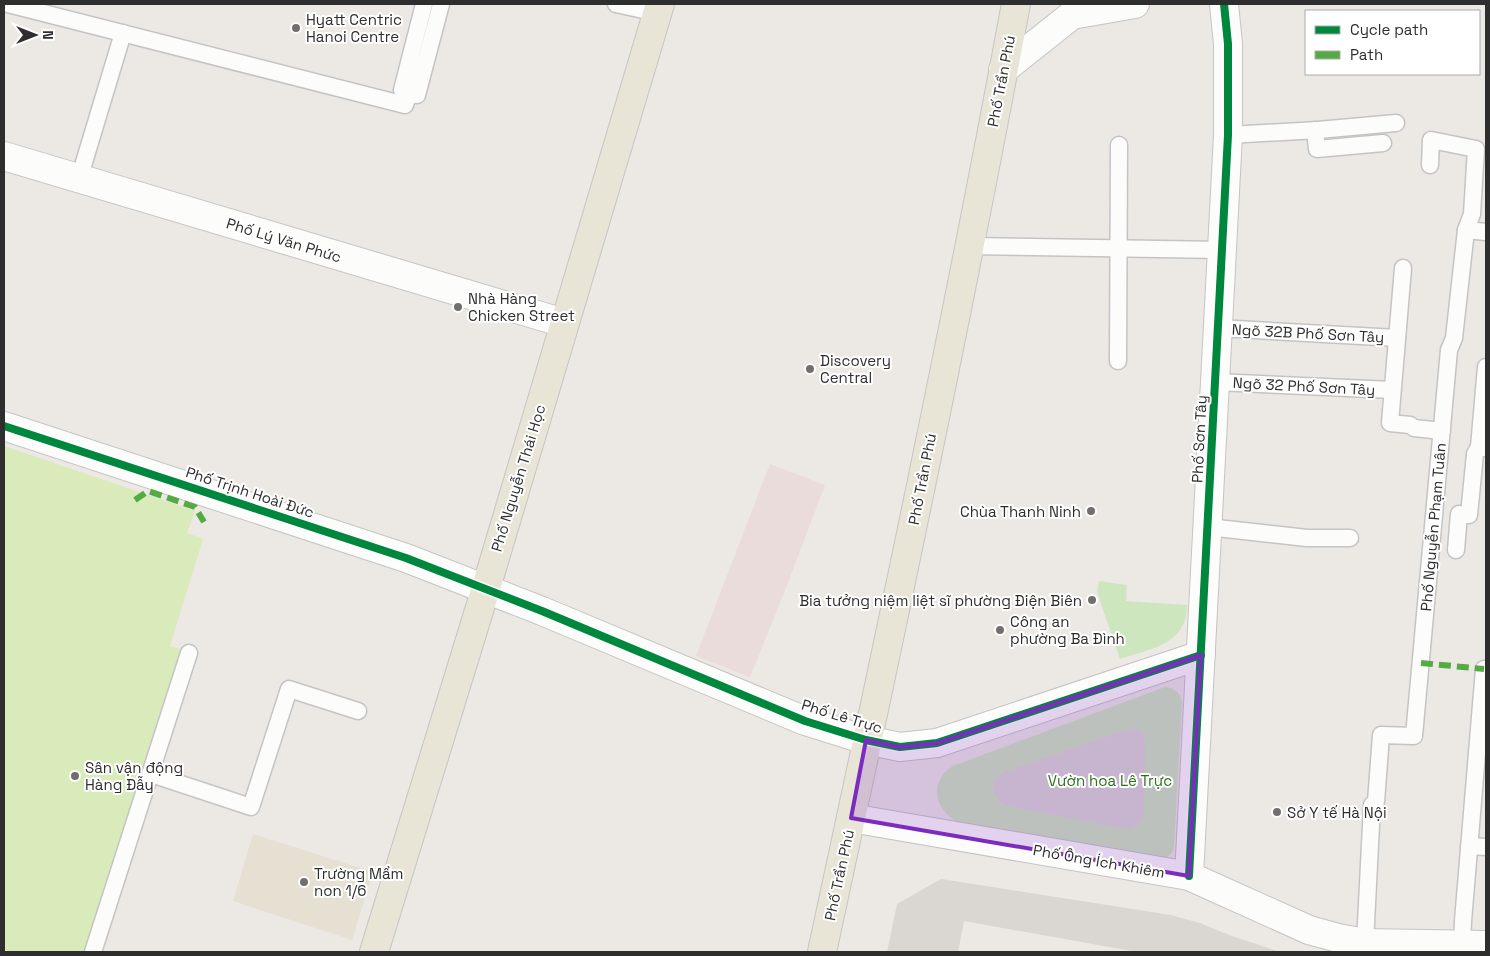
<svg xmlns="http://www.w3.org/2000/svg" width="1490" height="956" font-family="'Space Grotesk',sans-serif">
	<rect width="100%" height="100%" fill="#ece8e4"/>
	<!-- education -->
	<path fill="#e6e0d3" d="M253,834L373,872L352,940L233,901Z"/>
	<!-- medical -->
	<path fill="#e9dcdb" d="M770,464L825,485L786,588L750,677L696,656Z"/>
	<!-- green -->
	<g fill="#cee6be">
		<path d="M1099,581L1127,585L1126,601L1187,605C1187,645 1150,649 1120,659L1097,592Z"/>
		<path d="M1165,687C1174,688 1180,692 1182,702L1174,847C1173,853 1170,856 1164,858L964,825C958,822 951,819 947,814C931,798 935,777 953,766Z"/>
	</g>
	<!-- pitch -->
	<path fill="#d9eabb" d="M4,446L195,511L187,533L203,539L170,646L187,651L86,952H4Z"/>
	<!-- plaza -->
	<g fill="#dad6d2">
		<path d="M1130,729H1137L1143,733L1145,742L1144,810L1143,819L1137,825L1129,829L1007,806L1000,802L993,792L995,779L1005,772Z"/>
		<path d="M941,879L1171,915L1200,923L1229,935L1280,952H1137L964,921L958,952H887L897,904Z"/>
	</g>
	<g fill="none" stroke-linecap="round" stroke-linejoin="round">
		<!-- service casing -->
		<g stroke="#c5c4c5" stroke-width="19">
			<g id="service">
				<path d="M8,4L405,105L408,95"/>
				<path d="M424,4L402,90L408,95H417L441,4"/>
				<path d="M616,4L657,13"/>
				<path d="M1315,130L1317,149L1383,143"/>
				<path d="M1228,135L1318,130L1396,123"/>
				<path d="M79,179L123,33"/>
				<path d="M1466,230L1486,232"/>
				<path d="M969,246L1222,250"/>
				<path d="M1403,268L1390,423L1410,425L1414,428L1442,431"/>
				<path d="M1218,328L1397,338"/>
				<path d="M1118,361L1119,145"/>
				<path d="M1216,382L1392,390"/>
				<path d="M1479,447L1486,367"/>
				<path d="M1208,527L1307,538H1350"/>
				<path d="M1456,550L1459,514L1469,515L1475,454L1479,447L1486,448"/>
				<path d="M151,774L251,807L289,689L358,711"/>
				<path d="M1469,846L1486,847"/>
				<path d="M1365,943L1372,805L1376,802L1381,735L1414,736L1449,350L1454,338L1466,230L1472,214L1476,149L1431,140L1430,165"/>
				<path d="M1462,945L1463,921L1484,669H1486"/>
				<path d="M93,952L189,653"/>
			</g>
		</g>
		<!-- minor casing -->
		<g stroke="#c5c4c5" stroke-width="30">
			<g id="minor">
				<path d="M1003,70L1072,15L1135,4"/>
				<path d="M4,156L564,323"/>
				<path d="M866,740L900,747L937,743L1201,655"/>
				<path d="M851,818L1189,876L1309,930L1338,938L1365,943L1486,945"/>
				<path d="M1189,876L1228,135V44L1224,4"/>
			</g>
		</g>
		<!-- tertiary casing -->
		<g stroke="#c5c4c5" stroke-width="30">
			<path id="tertiary" d="M4,426L406,558L542,611L805,721L866,740"/>
		</g>
		<!-- primary casing -->
		<g stroke="#c6c5c4" stroke-width="30">
			<g id="primary">
				<path d="M374,952L486,588L660,4"/>
				<path d="M822,952C890,637 957,321 1016,4"/>
			</g>
		</g>
		<!-- service -->
		<use href="#service" stroke="#fcfcfb" stroke-width="16"/>
		<!-- minor -->
		<use href="#minor" stroke="#fcfcfb" stroke-width="28"/>
		<!-- tertiary -->
		<use href="#tertiary" stroke="#fcfcfb" stroke-width="28"/>
		<!-- primary -->
		<use href="#primary" stroke="#e8e4d6" stroke-width="28"/>
		<!-- quiet -->
		<g stroke="#54ab44" stroke-width="6" stroke-dasharray="12 6" stroke-linecap="butt">
			<path d="M135,500L148,491L195,507L204,522"/>
			<path d="M1421,663L1484,669"/>
		</g>
		<!-- cycleway casing -->
		<g stroke="#fff" stroke-width="11">
			<g id="cycleway">
				<path d="M4,426L406,558L542,611L805,721L866,740L900,747L937,743L1201,655"/>
				<path d="M1189,876L1228,135V44L1224,4"/>
			</g>
		</g>
		<!-- cycleway -->
		<use href="#cycleway" stroke="#00873e" stroke-width="8"/>
	</g>
	<!-- marked area -->
	<path fill="#7b2cbf" fill-opacity="0.2" stroke="#7b2cbf" stroke-width="4" stroke-linejoin="round" d="M1201,655L1189,876L851,818L866,740L900,747L937,743Z"/>
	<!-- markers -->
	<g fill="#706f6e" stroke="#fff" stroke-width="2">
		<circle cx="296" cy="28" r="5"/>
		<circle cx="458" cy="307" r="5"/>
		<circle cx="810" cy="369" r="5"/>
		<circle cx="1091" cy="511" r="5"/>
		<circle cx="1092" cy="600" r="5"/>
		<circle cx="1000" cy="630" r="5"/>
		<circle cx="75" cy="776" r="5"/>
		<circle cx="1277" cy="812" r="5"/>
		<circle cx="304" cy="882" r="5"/>
	</g>
	<g text-anchor="middle" dominant-baseline="central" stroke-width="4" stroke-linejoin="round" paint-order="stroke">
		<!-- poi labels -->
		<g font-size="15" fill="#2e2e2e" stroke="#fff" text-anchor="start">
			<text x="306" y="19">Hyatt Centric<tspan x="306" dy="17">Hanoi Centre</tspan></text>
			<text x="468" y="298">Nhà Hàng<tspan x="468" dy="17">Chicken Street</tspan></text>
			<text x="820" y="360">Discovery<tspan x="820" dy="17">Central</tspan></text>
			<text x="1081" y="511" text-anchor="end">Chùa Thanh Ninh</text>
			<text x="1082" y="600" text-anchor="end">Bia tưởng niệm liệt sĩ phường Điện Biên</text>
			<text x="1010" y="621">Công an<tspan x="1010" dy="17">phường Ba Đình</tspan></text>
			<text x="85" y="767">Sân vận động<tspan x="85" dy="17">Hàng Đẫy</tspan></text>
			<text x="1287" y="812">Sở Y tế Hà Nội</text>
			<text x="314" y="873">Trường Mầm<tspan x="314" dy="17">non 1/6</tspan></text>
		</g>
		<!-- street labels -->
		<g font-size="15" fill="#2e2e2e" stroke="#fff">
			<text transform="translate(1001 81) rotate(-79)">Phố Trần Phú</text>
			<text transform="translate(284 240) rotate(17)">Phố Lý Văn Phức</text>
			<text transform="translate(1308 333) rotate(3)">Ngõ 32B Phố Sơn Tây</text>
			<text transform="translate(1304 386) rotate(3)">Ngõ 32 Phố Sơn Tây</text>
			<text transform="translate(1199 439) rotate(-87)">Phố Sơn Tây</text>
			<text transform="translate(518 478) rotate(-73)">Phố Nguyễn Thái Học</text>
			<text transform="translate(922 479) rotate(-79)">Phố Trần Phú</text>
			<text transform="translate(250 492) rotate(18)">Phố Trịnh Hoài Đức</text>
			<text transform="translate(1433 527) rotate(-85)">Phố Nguyễn Phạm Tuân</text>
			<text transform="translate(842 716) rotate(17)">Phố Lê Trực</text>
			<text transform="translate(1099 861) rotate(10)">Phố Ông Ích Khiêm</text>
			<text transform="translate(839 875) rotate(-78)">Phố Trần Phú</text>
		</g>
		<!-- park labels -->
		<g font-size="15" fill="#2c6e1b" stroke="#fff">
			<text x="1110" y="780">Vườn hoa Lê Trực</text>
		</g>
	</g>
	<!-- border -->
	<rect width="1490" height="956" fill="none" stroke="#2e2e2e" stroke-width="10"/>
	<!-- legend -->
	<rect x="1305" y="10" width="175" height="65" fill="#ffffff" stroke="#ababab"/>
	<rect x="1315" y="26" width="25" height="8" fill="#00873e" stroke="#ababab"/>
	<text x="1350" y="35" font-size="15" fill="#2e2e2e">Cycle path</text>
	<rect x="1315" y="51" width="25" height="8" fill="#54ab44" stroke="#ababab"/>
	<text x="1350" y="60" font-size="15" fill="#2e2e2e">Path</text>
	<!-- north arrow -->
	<g transform="translate(35 35) rotate(90)" stroke="#ffffff" stroke-width="4" paint-order="stroke">
	<path d="M0-4L9 19L0 12L-9 19Z" fill="#2e2e2e"/>
	<text y="-8" font-size="14" font-weight="bold" text-anchor="middle" fill="#2e2e2e">N</text>
	</g>
</svg>
